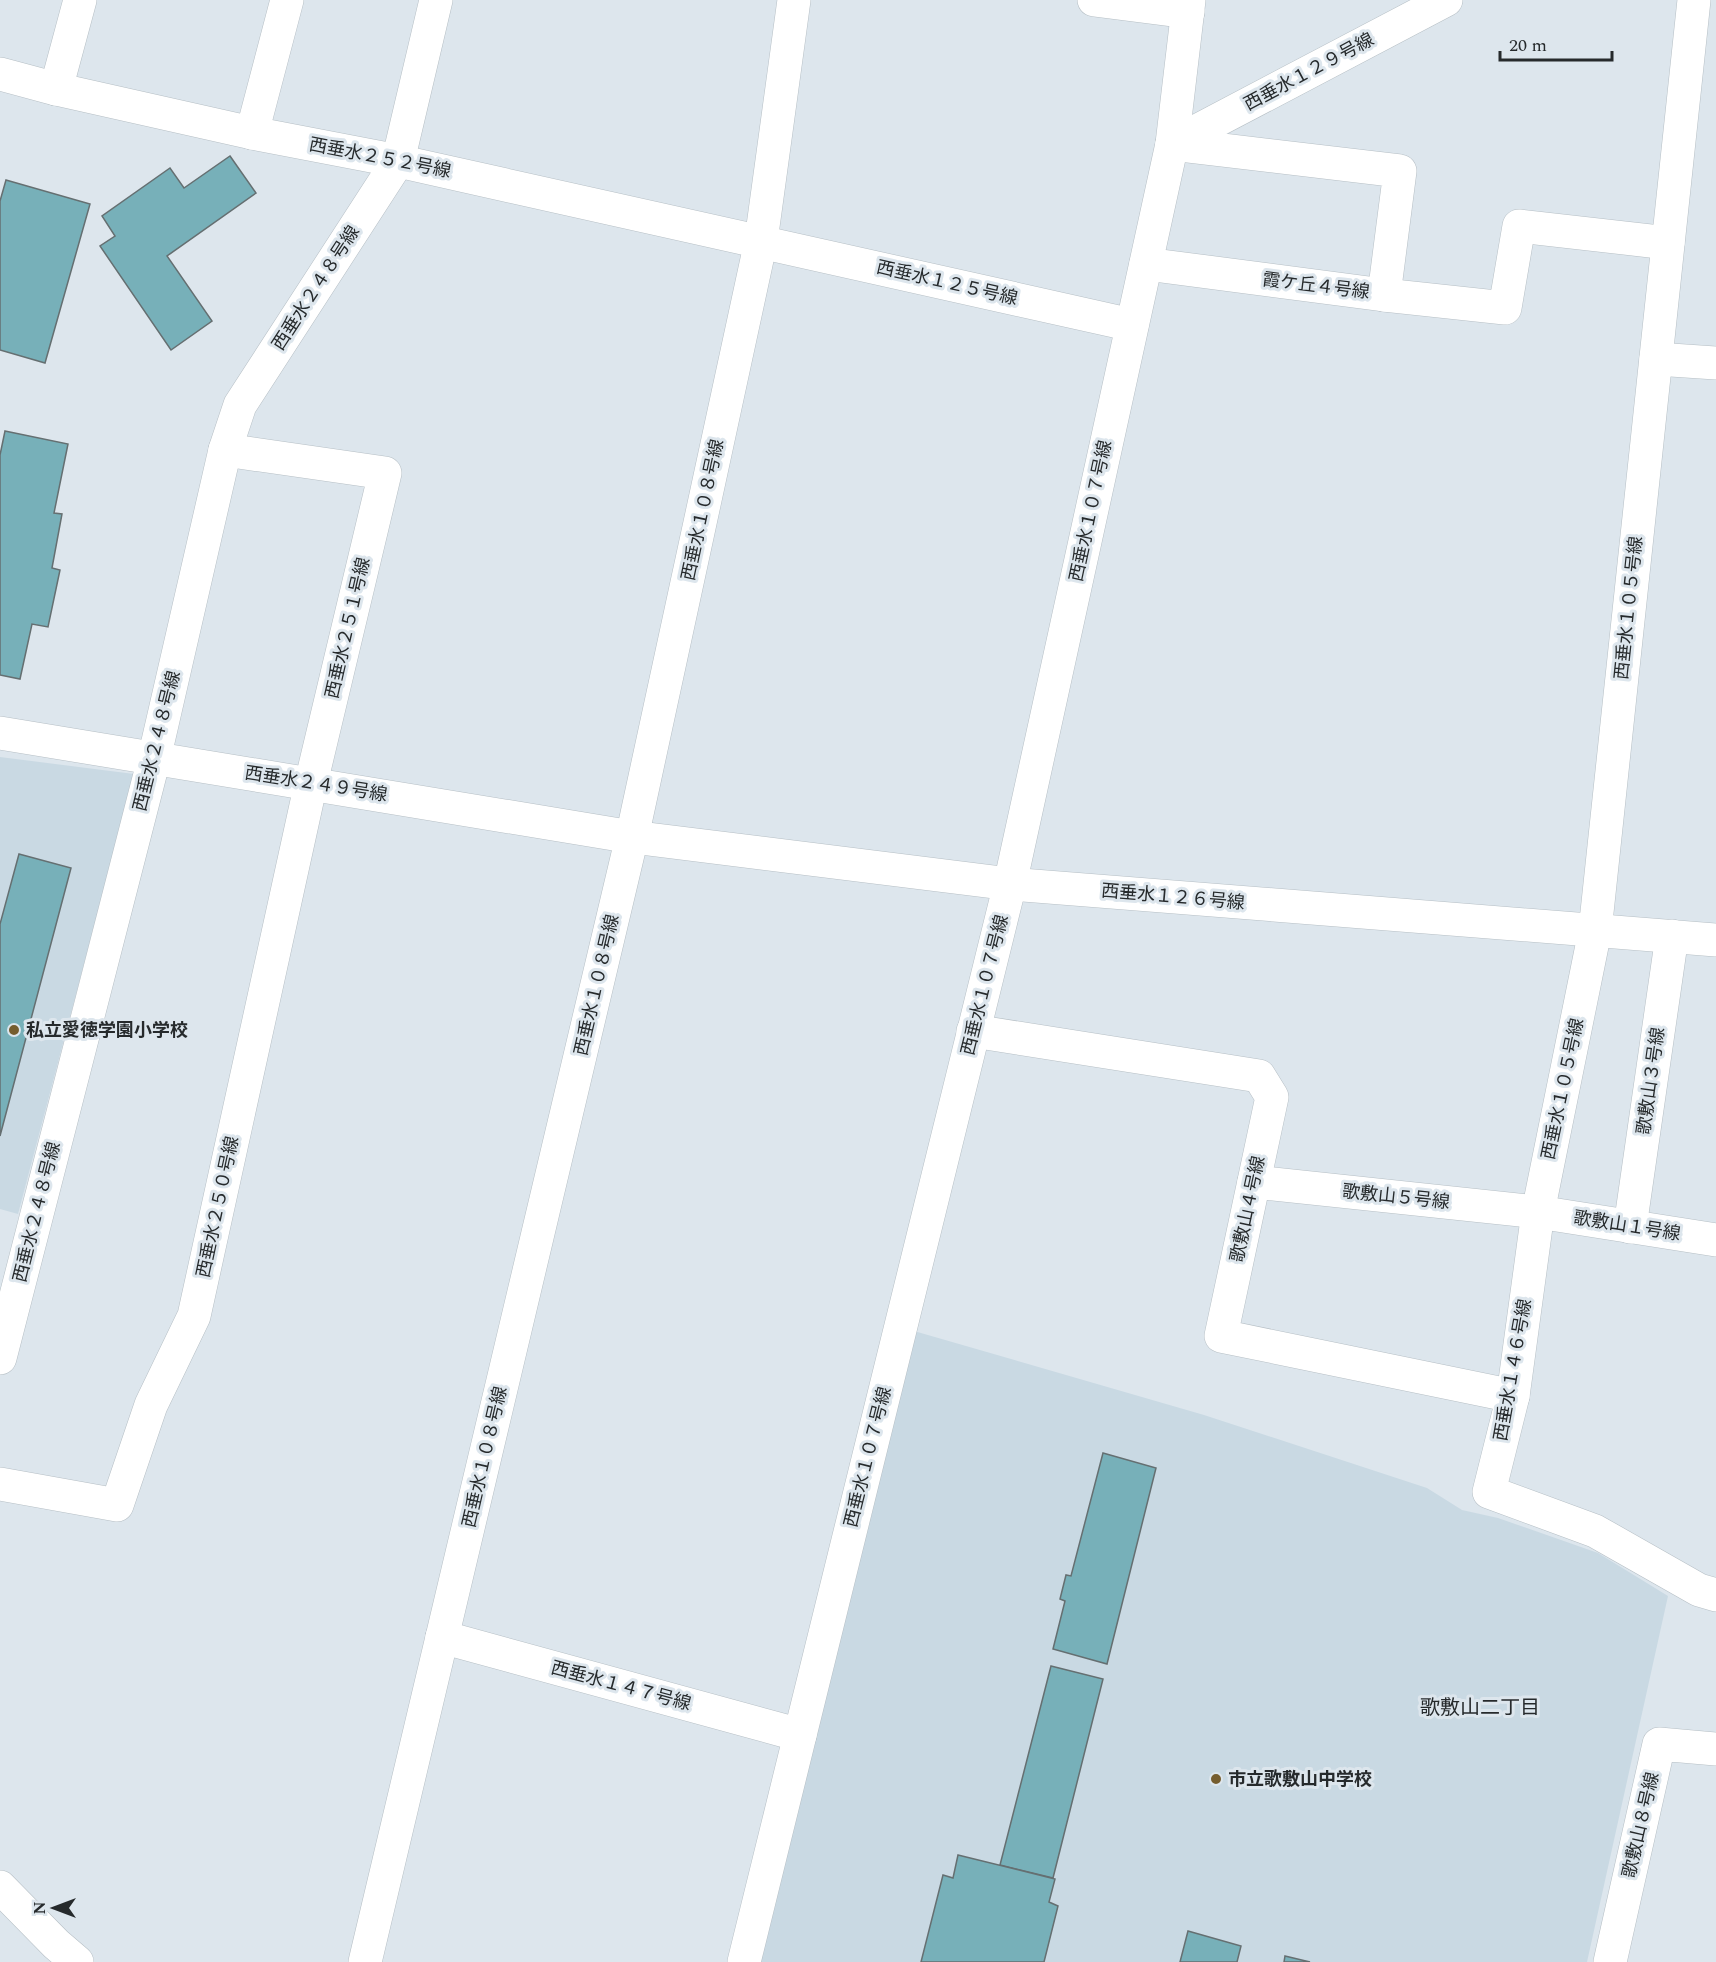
<svg xmlns="http://www.w3.org/2000/svg" width="1716" height="1962" font-family="Spectral,'Noto Sans JP',serif">
	<rect width="100%" height="100%" fill="#dde6ed"/>
	<!-- built -->
	<g fill="#c9d9e3">
		<path d="M0,757L134,774L18,1214L0,1209Z"/>
		<path d="M914,1331L1204,1415L1427,1488L1462,1510L1498,1518L1598,1553L1668,1596L1587,1962H759Z"/>
	</g>
	<!-- building -->
	<g fill="#77b0b9" stroke="#656f71" stroke-width="1.5">
		<path d="M230,156L256,193L167,256L212,321L171,350L100,246L115,236L102,216L170,168L184,188Z"/>
		<path d="M6,180L90,204L45,363L0,350V201Z"/>
		<path d="M5,431L68,444L54,513L62,514L52,568L60,570L48,627L32,624L20,679L0,675V455Z"/>
		<path d="M19,854L71,868L0,1136V924Z"/>
		<path d="M1103,1453L1156,1468L1107,1664L1053,1649L1065,1601L1060,1599L1066,1575L1071,1576Z"/>
		<path d="M1051,1666L1103,1679L1053,1878L1000,1865Z"/>
		<path d="M958,1855L1055,1879L1049,1902L1058,1906L1044,1962H921L943,1875L953,1878Z"/>
		<path d="M1188,1931L1241,1946L1237,1962H1180Z"/>
		<path d="M1285,1956L1310,1962H1284Z"/>
	</g>
	<g fill="none" stroke-linecap="round" stroke-linejoin="round">
		<!-- minor casing -->
		<g stroke="#b6bfc5" stroke-width="34">
			<g id="minor">
				<path d="M1094,0L1188,12"/>
				<path d="M1694,0L1595,931L1538,1212L1513,1396L1489,1492L1595,1531L1699,1590L1716,1595"/>
				<path d="M0,74L56,89L252,133L398,161L1132,325"/>
				<path d="M56,89L80,0"/>
				<path d="M252,133L287,0"/>
				<path d="M1172,144L1446,0"/>
				<path d="M1146,264L1384,295L1400,171L1172,144"/>
				<path d="M1384,295L1505,308L1519,226L1668,243"/>
				<path d="M1656,359L1716,363"/>
				<path d="M0,733L632,837L1010,884L1716,940"/>
				<path d="M973,1031L1259,1076L1272,1097L1221,1336L1513,1396"/>
				<path d="M1254,1182L1538,1212L1716,1240"/>
				<path d="M1630,1227L1672,936"/>
				<path d="M0,1358L154,759L225,450L240,405L398,161L436,0"/>
				<path d="M0,1484L117,1505L151,1405L194,1316L311,783L385,473L225,450"/>
				<path d="M442,1637L800,1735"/>
				<path d="M0,1887L56,1944L77,1962"/>
				<path d="M365,1962L632,837L761,241L794,0"/>
				<path d="M744,1962L1010,884L1172,144L1189,0"/>
				<path d="M1610,1962L1659,1744L1716,1749"/>
			</g>
		</g>
		<!-- minor -->
		<use href="#minor" stroke="#fff" stroke-width="33"/>
	</g>
	<!-- markers -->
	<g fill="#755d2e" stroke="#dde6ed" stroke-width="2">
		<circle cx="14" cy="1030" r="6"/>
		<circle cx="1216" cy="1779" r="6"/>
	</g>
	<g text-anchor="middle" dominant-baseline="central" stroke-width="6" stroke-linejoin="round" paint-order="stroke">
		<!-- street labels -->
		<g font-size="18" fill="#262a2c" stroke="#dde6ed">
			<text transform="translate(1309 72) rotate(-28)">西垂水１２９号線</text>
			<text transform="translate(380 158) rotate(11)">西垂水２５２号線</text>
			<text transform="translate(947 283) rotate(13)">西垂水１２５号線</text>
			<text transform="translate(1316 286) rotate(7)">霞ケ丘４号線</text>
			<text transform="translate(316 288) rotate(-57)">西垂水２４８号線</text>
			<text transform="translate(703 510) rotate(-78)">西垂水１０８号線</text>
			<text transform="translate(1091 511) rotate(-78)">西垂水１０７号線</text>
			<text transform="translate(1629 608) rotate(-84)">西垂水１０５号線</text>
			<text transform="translate(348 628) rotate(-77)">西垂水２５１号線</text>
			<text transform="translate(157 741) rotate(-76)">西垂水２４８号線</text>
			<text transform="translate(316 784) rotate(9)">西垂水２４９号線</text>
			<text transform="translate(1173 897) rotate(5)">西垂水１２６号線</text>
			<text transform="translate(597 985) rotate(-77)">西垂水１０８号線</text>
			<text transform="translate(985 985) rotate(-76)">西垂水１０７号線</text>
			<text transform="translate(1651 1081) rotate(-82)">歌敷山３号線</text>
			<text transform="translate(1563 1089) rotate(-78)">西垂水１０５号線</text>
			<text transform="translate(1396 1197) rotate(6)">歌敷山５号線</text>
			<text transform="translate(218 1207) rotate(-78)">西垂水２５０号線</text>
			<text transform="translate(1248 1209) rotate(-78)">歌敷山４号線</text>
			<text transform="translate(37 1212) rotate(-76)">西垂水２４８号線</text>
			<text transform="translate(1627 1226) rotate(9)">歌敷山１号線</text>
			<text transform="translate(1513 1370) rotate(-80)">西垂水１４６号線</text>
			<text transform="translate(485 1457) rotate(-77)">西垂水１０８号線</text>
			<text transform="translate(868 1457) rotate(-76)">西垂水１０７号線</text>
			<text transform="translate(621 1686) rotate(15)">西垂水１４７号線</text>
			<text transform="translate(1641 1825) rotate(-77)">歌敷山８号線</text>
		</g>
		<!-- poi labels -->
		<g font-size="18" font-weight="bold" fill="#262a2c" stroke="#dde6ed" text-anchor="start">
			<text x="26" y="1030">私立愛徳学園小学校</text>
			<text x="1228" y="1779">市立歌敷山中学校</text>
		</g>
		<!-- neighbourhood labels -->
		<g font-size="20" fill="#262a2c" stroke="#dde6ed">
			<text x="1480" y="1708">歌敷山二丁目</text>
		</g>
	</g>
	<!-- north arrow -->
	<g transform="translate(54 1908) rotate(270)" stroke="#dde6ed" stroke-width="4.5" paint-order="stroke">
	<path d="M0-4.5L10 22L0 15L-10 22Z" fill="#262a2c"/>
	<text y="-9" font-size="16" font-weight="bold" text-anchor="middle" fill="#262a2c">N</text>
	</g>
	<!-- scale -->
	<path d="M1500 51v9h112v-9" fill="none" stroke="#262a2c" stroke-width="3"/>
	<text x="1509" y="51" font-size="18" fill="#262a2c" stroke="#dde6ed" stroke-width="4.5" paint-order="stroke">20 m</text>
</svg>
